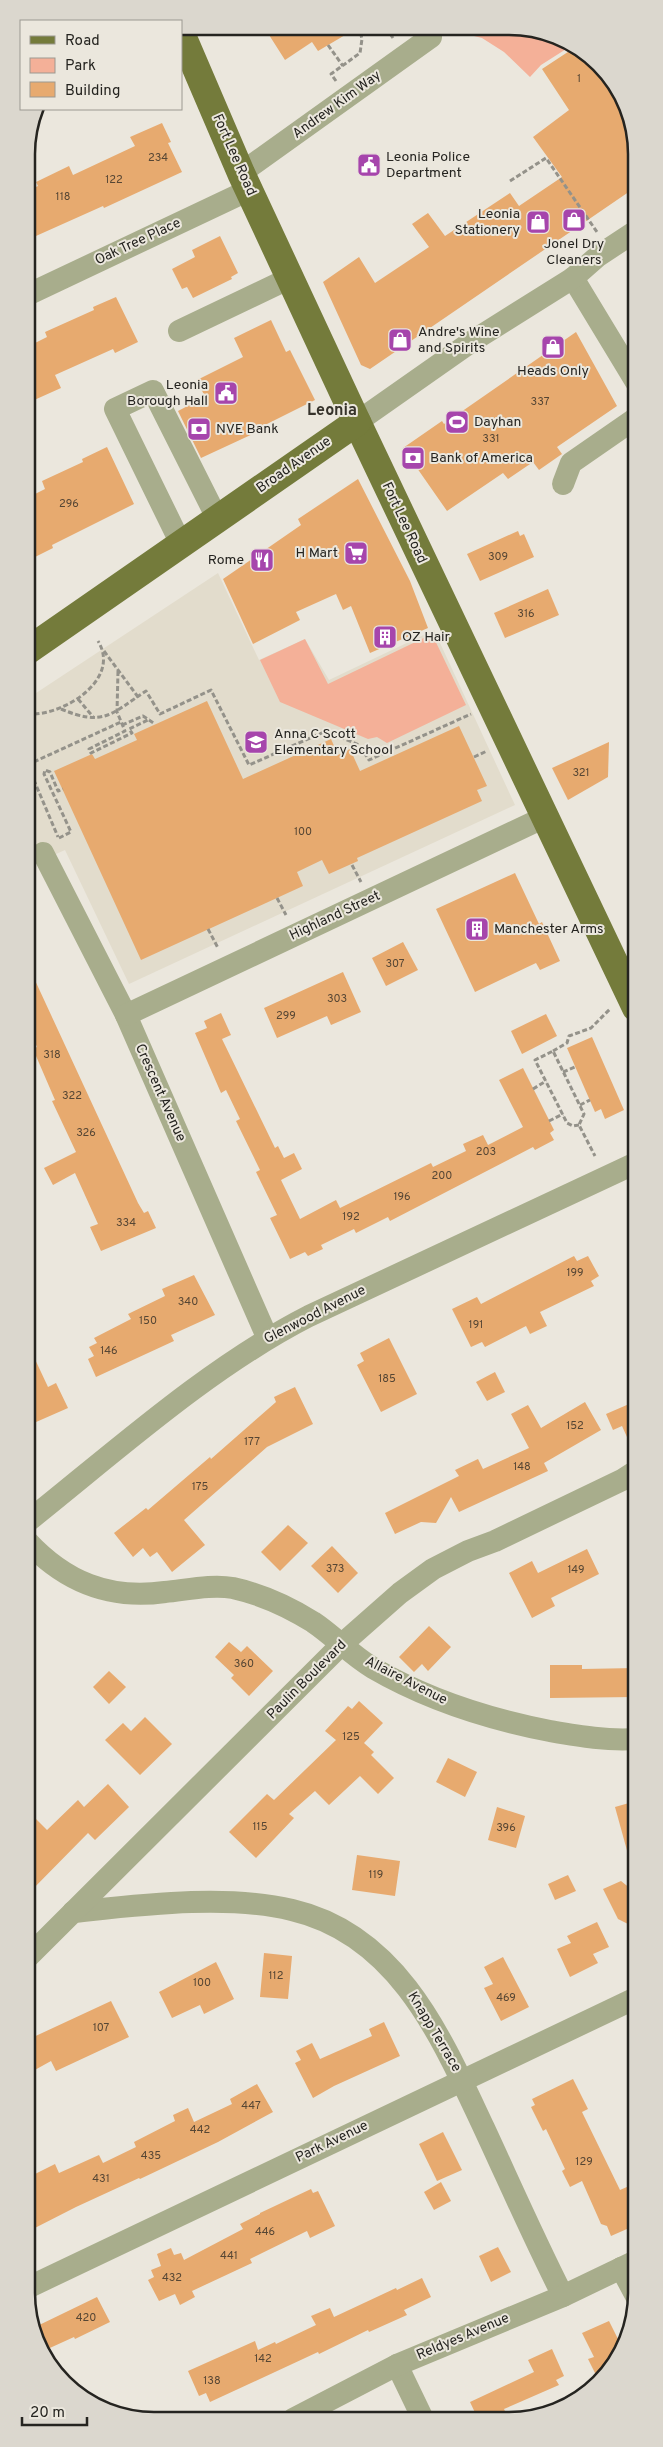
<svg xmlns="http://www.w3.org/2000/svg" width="663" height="2447" font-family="Overpass,sans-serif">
	<rect width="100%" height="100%" fill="#ebe7dd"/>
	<!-- built -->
	<path fill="#e2dccc" d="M218,573L259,660L305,639L329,680L434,630L515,805L129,984L65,850L45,859L27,862V699Z"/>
	<!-- green -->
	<g fill="#f4b098">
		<path d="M442,28L535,29L574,44L541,65L530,77L504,52L482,38Z"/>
		<path d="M432,634L466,705L387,743L377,737L368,739L280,702L260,660L305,639L328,684Z"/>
	</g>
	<!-- building -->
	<g fill="#e7aa6f">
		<path d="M264,27H269L357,28L318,51L312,42L285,60Z"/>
		<path d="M577,46L605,69L636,137V187L370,369L361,365L323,282L359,257L375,283L429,247L412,224L428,213L445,236L510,193L519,206L562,177L533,137L569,110L542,69Z"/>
		<path d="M162,123L171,142L168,143L182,172L104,208L103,206L27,240V191L38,186L36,182L69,166L73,175L135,146L130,137Z"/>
		<path d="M220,236L238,273L231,277L232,279L193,298L187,287L182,289L172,269L195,257L192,250Z"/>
		<path d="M116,297L138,342L115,353L113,349L55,375L61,388L32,401L27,390V347L47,337L45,332L94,310L93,307Z"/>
		<path d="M271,320L286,352L290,350L315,400L265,425L266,428L201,458L178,411L205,397L197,380L243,357L234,338Z"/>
		<path d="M576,332L617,406L557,447L562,454L539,470L533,462L508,479L503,473L447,511L403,448L442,421L444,424L461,412Z"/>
		<path d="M107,447L134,504L52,545L53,548L27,561V498L45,489L42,481L83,462L82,459Z"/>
		<path d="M358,479L410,581L428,628L370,653L351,606L343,610L336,594L296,612L300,620L253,644L223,579L301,525L298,519Z"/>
		<path d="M518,531L520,536L524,534L534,557L480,581L467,554Z"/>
		<path d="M548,589L559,615L505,638L494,613Z"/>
		<path d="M207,701L243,779L331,739L338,755L350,749L360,771L459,726L487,786L477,790L482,801L357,858L358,861L329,874L322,860L297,872L303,886L141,960L54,771L92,754L95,759L137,740L134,734Z"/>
		<path d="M609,742L608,777L568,800L552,768Z"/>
		<path d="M515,873L539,924L542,922L560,961L540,970L536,963L475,992L436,909Z"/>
		<path d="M403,942L418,970L386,986L372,958Z"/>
		<path d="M27,963L138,1203L144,1213L148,1211L156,1228L101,1251L90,1227L98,1224L75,1173L53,1185L44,1168L76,1152L52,1101L55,1100L33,1049L37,1047L27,1024Z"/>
		<path d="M343,972L361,1012L331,1025L327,1016L277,1038L264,1008Z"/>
		<path d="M221,1013L231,1035L222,1039L275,1148L278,1146L284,1158L294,1153L302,1169L281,1180L300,1219L336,1200L340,1208L431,1163L433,1167L466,1151L463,1144L483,1135L488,1145L523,1127L499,1080L523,1068L554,1130L550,1133L554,1140L535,1150L533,1147L390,1221L388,1217L356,1233L354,1229L321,1245L323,1249L308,1256L305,1252L290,1259L270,1218L277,1215L256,1172L260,1170L236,1121L240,1119L226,1090L221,1093L195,1033L207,1028L204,1021Z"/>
		<path d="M546,1014L557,1036L522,1054L511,1031Z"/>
		<path d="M592,1037L624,1110L605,1119L601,1109L595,1112L567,1048Z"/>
		<path d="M574,1256L577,1261L588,1256L599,1276L591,1281L594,1286L540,1312L547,1326L530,1334L526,1326L485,1347L482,1342L471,1347L452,1309L477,1297L481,1304Z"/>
		<path d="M194,1275L215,1315L171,1335L174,1341L96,1377L88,1359L94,1356L89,1347L97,1343L94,1338L131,1319L128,1314L165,1296L162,1289Z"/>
		<path d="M389,1338L417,1394L381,1412L357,1365L364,1361L360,1353Z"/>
		<path d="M33,1355L48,1387L56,1383L68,1408L27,1426V1398L34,1395L27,1379V1358Z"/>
		<path d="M495,1372L505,1392L487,1401L476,1382Z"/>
		<path d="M295,1387L313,1424L267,1447L184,1520L205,1545L172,1572L157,1552L150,1557L143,1548L133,1557L114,1533L146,1508L148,1510L210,1457L211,1459L276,1402L274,1397Z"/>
		<path d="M636,1401V1457L622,1426L613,1430L606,1414Z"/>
		<path d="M585,1402L601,1430L544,1463L548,1471L459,1512L451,1497L436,1523L421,1522L395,1534L385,1513L459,1476L455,1470L478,1459L483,1469L529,1448L511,1414L528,1405L541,1428Z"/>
		<path d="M288,1525L308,1543L280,1571L261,1552Z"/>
		<path d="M332,1546L358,1573L338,1593L311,1566Z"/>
		<path d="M587,1549L599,1574L551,1598L555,1606L532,1618L509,1573L532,1561L538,1573Z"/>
		<path d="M429,1626L451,1647L428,1671L422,1664L414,1672L399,1657Z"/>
		<path d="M229,1642L241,1652L247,1646L273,1671L249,1696L231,1678L234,1675L215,1657Z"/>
		<path d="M550,1665H582V1669L636,1668V1697L550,1698Z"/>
		<path d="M109,1671L126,1687L109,1704L93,1687Z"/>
		<path d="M359,1701L383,1723L364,1743L374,1752L371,1755L394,1778L378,1794L360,1776L329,1805L315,1791L289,1814L294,1818L256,1858L229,1832L267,1794L274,1800L336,1740L325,1731L348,1706L352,1709Z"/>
		<path d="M145,1717L172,1744L140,1775L105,1740L123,1723L131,1731Z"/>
		<path d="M448,1758L477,1772L465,1797L436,1782Z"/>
		<path d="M108,1784L129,1807L95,1840L88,1833L27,1895V1810L47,1830L78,1800L84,1807Z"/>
		<path d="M636,1801V1864L631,1865L615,1807Z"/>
		<path d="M497,1807L525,1816L516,1848L488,1840Z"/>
		<path d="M357,1855L400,1861L395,1896L352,1890Z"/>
		<path d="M568,1875L576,1891L555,1900L548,1884Z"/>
		<path d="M621,1881L636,1893V1928L618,1919L603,1889Z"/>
		<path d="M597,1922L609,1947L593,1954L598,1963L570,1977L557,1949L571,1943L567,1936Z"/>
		<path d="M264,1953L292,1956L288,1999L260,1997Z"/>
		<path d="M503,1957L529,2007L501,2021L484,1988L493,1984L484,1967Z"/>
		<path d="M216,1962L234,1999L204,2014L200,2005L172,2018L159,1992Z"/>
		<path d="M111,2001L129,2037L56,2071L51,2061L33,2071L27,2059V2040Z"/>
		<path d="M384,2022L400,2056L334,2086L313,2098L295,2063L301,2060L296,2051L312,2043L320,2059L372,2036L369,2029Z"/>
		<path d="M573,2079L588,2109L582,2112L620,2190L636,2183V2225L611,2236L607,2226L601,2224L582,2181L570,2187L562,2171L565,2169L546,2129L543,2131L531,2107L535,2105L532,2099Z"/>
		<path d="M257,2084L273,2112L218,2142L140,2179L139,2178L76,2207L27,2232V2178L55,2164L59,2173L99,2155L103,2163L136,2147L134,2142L175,2121L173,2115L188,2108L194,2122L232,2104L230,2099Z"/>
		<path d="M443,2132L462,2170L437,2181L419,2144Z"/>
		<path d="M441,2182L451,2201L434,2210L424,2192Z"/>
		<path d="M311,2189L313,2193L318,2191L335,2226L310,2238L307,2231L250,2259L252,2263L192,2291L195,2297L180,2305L175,2294L159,2301L148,2280L154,2277L151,2270L161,2266L157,2254L171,2248L174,2255L181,2253L184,2260L243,2229L240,2224L260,2214V2213Z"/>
		<path d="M498,2247L511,2272L491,2282L479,2256Z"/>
		<path d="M422,2278L431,2297L404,2310L407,2315L369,2332L368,2330L319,2354L318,2352L210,2402L206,2393L199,2396L188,2371L255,2341L258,2350L275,2342L276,2344L316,2325L311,2316L330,2308L334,2317L396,2288L397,2290Z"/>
		<path d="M97,2297L110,2322L75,2339L74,2337L41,2352L33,2328Z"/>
		<path d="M609,2321L622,2347L613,2352L617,2359L609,2372L597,2377L588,2359L594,2357L582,2333Z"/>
		<path d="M552,2349L564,2376L556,2380L559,2385L504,2409L509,2420L478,2419L470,2402L534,2372L528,2360Z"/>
	</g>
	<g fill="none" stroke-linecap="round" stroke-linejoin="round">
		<!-- path -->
		<g stroke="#94928a" stroke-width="3" stroke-dasharray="5 2.5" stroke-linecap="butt">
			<path d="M346,28L352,33L360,31L361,28"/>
			<path d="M386,28L393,38"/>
			<path d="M328,45L343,66"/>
			<path d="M336,81L331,74L360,53L362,39L360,31"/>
			<path d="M510,181L546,158L597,232"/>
			<path d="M104,651L138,697"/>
			<path d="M118,671L117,712L125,731L89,749L91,753L132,733L129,729L150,719"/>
			<path d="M78,699L94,718"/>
			<path d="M61,709C104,727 111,714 146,691L160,714L211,690L249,765L326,731L359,745L369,760L471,714"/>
			<path d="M27,714C62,717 122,680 98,641"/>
			<path d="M122,725L143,716L155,724"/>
			<path d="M474,757L487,751"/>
			<path d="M27,765L121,722"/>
			<path d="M28,766L58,837"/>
			<path d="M59,838L71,832L44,774L45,770L50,772L58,791L63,789"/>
			<path d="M352,865L361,882"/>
			<path d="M277,898L286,915"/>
			<path d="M208,929L218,948"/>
			<path d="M553,1051L567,1043L569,1036L591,1028L610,1009"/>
			<path d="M563,1072L575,1067"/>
			<path d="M533,1089L546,1081"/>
			<path d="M580,1105L590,1100"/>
			<path d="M549,1121L563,1114"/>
			<path d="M579,1125L573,1126L567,1123L535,1060L553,1051L584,1114L579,1125L595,1156"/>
		</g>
		<!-- minor -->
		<g stroke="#a8ad8c" stroke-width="22">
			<path d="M241,173L431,37"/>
			<path d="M573,278L636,382"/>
			<path d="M27,295L249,190"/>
			<path d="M179,331L290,278"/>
			<path d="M357,422L471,342L573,278L598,256L636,231"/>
			<path d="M563,484L571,463L636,418"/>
			<path d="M181,544L115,409L153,391L217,518"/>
			<path d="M43,853L126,1015L267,1337"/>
			<path d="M126,1015L545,817"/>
			<path d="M27,1522C115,1452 209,1367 309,1316L636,1163"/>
			<path d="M27,1541C65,1582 109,1600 165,1592C186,1590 212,1584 233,1588C260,1594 289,1607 313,1622C334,1636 351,1655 373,1668C428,1700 488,1719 550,1731C579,1736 607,1741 636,1739"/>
			<path d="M73,1912C140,1905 227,1894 292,1910C399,1935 442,2039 484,2128C510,2184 535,2241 563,2296"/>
			<path d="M27,1958L341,1645L400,1593L433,1569L468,1551L495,1541L622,1480L636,1471"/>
			<path d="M621,2268L636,2296"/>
			<path d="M27,2288L636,1998"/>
			<path d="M397,2365L423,2419"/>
			<path d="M293,2419L397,2365L563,2296L636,2261"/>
		</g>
		<!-- major -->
		<g stroke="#747b3b" stroke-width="28">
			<path d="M181,33L241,173L357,422L636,1008"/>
			<path d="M27,651L357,422"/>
		</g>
	</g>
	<!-- icons -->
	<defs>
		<g id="civic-square" transform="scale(1.25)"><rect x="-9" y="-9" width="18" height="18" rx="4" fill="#a645ac" stroke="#ebe7dd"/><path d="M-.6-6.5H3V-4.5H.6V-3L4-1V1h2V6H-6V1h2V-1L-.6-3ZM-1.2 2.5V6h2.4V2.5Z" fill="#fff"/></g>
		<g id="shop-square" transform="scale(1.25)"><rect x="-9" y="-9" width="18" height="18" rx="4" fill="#a645ac" stroke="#ebe7dd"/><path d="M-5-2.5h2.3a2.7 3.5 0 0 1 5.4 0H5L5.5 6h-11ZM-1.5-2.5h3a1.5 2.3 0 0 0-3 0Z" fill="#fff"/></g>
		<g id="stadium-square" transform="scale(1.25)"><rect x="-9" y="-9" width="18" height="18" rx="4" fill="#a645ac" stroke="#ebe7dd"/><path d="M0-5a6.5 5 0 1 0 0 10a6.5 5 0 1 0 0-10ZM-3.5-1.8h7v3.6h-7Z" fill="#fff"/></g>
		<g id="bank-square" transform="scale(1.25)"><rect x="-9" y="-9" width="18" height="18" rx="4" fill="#a645ac" stroke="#ebe7dd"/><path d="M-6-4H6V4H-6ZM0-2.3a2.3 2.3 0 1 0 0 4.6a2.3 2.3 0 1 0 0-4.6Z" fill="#fff"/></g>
		<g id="supermarket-square" transform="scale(1.25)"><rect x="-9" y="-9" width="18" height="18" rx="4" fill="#a645ac" stroke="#ebe7dd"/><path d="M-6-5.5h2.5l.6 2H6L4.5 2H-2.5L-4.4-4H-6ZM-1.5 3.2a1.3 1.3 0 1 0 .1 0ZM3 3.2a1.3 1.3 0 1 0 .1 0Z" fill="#fff"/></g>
		<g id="restaurant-square" transform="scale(1.25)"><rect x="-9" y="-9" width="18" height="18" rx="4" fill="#a645ac" stroke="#ebe7dd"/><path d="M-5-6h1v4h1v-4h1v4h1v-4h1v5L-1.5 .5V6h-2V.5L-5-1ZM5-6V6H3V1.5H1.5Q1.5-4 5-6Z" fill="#fff"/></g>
		<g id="building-square" transform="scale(1.25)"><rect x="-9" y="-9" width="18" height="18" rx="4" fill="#a645ac" stroke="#ebe7dd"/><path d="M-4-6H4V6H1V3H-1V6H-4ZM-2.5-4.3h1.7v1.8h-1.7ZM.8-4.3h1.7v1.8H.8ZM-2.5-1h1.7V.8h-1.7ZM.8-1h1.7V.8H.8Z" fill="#fff"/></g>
		<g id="school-square" transform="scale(1.25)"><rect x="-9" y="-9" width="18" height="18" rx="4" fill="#a645ac" stroke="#ebe7dd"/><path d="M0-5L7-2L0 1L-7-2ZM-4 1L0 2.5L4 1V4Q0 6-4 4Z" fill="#fff"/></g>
	</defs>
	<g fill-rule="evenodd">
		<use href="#civic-square" x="369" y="165"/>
		<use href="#shop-square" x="574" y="220"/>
		<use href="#shop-square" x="538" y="222"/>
		<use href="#shop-square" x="400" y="340"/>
		<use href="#shop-square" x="553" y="347"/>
		<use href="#civic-square" x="226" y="393"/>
		<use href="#stadium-square" x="457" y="422"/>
		<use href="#bank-square" x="199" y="429"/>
		<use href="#bank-square" x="413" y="458"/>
		<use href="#supermarket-square" x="356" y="553"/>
		<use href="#restaurant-square" x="262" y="560"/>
		<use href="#building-square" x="385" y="637"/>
		<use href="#school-square" x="256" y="742"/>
		<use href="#building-square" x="477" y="929"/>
	</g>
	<g text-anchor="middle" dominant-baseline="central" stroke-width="4" stroke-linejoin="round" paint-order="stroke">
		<!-- number labels -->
		<g font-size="11" fill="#564634">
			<text x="579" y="79">1</text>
			<text x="158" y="158">234</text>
			<text x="114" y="180">122</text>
			<text x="63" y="197">118</text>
			<text x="540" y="402">337</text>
			<text x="491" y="439">331</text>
			<text x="69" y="504">296</text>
			<text x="498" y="557">309</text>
			<text x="526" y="614">316</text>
			<text x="581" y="773">321</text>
			<text x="303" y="832">100</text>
			<text x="395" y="964">307</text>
			<text x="337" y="999">303</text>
			<text x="286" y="1016">299</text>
			<text x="52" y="1055">318</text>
			<text x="72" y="1096">322</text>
			<text x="86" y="1133">326</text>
			<text x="486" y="1152">203</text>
			<text x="442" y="1176">200</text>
			<text x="402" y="1197">196</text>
			<text x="351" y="1217">192</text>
			<text x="126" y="1223">334</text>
			<text x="575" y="1273">199</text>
			<text x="188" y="1302">340</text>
			<text x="148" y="1321">150</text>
			<text x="476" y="1325">191</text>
			<text x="109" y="1351">146</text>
			<text x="387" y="1379">185</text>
			<text x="575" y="1426">152</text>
			<text x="252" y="1442">177</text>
			<text x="522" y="1467">148</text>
			<text x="200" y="1487">175</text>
			<text x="335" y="1569">373</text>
			<text x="576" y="1570">149</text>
			<text x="244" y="1664">360</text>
			<text x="351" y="1737">125</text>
			<text x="260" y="1827">115</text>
			<text x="506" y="1828">396</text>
			<text x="376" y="1875">119</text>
			<text x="276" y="1976">112</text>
			<text x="202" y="1983">100</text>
			<text x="506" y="1998">469</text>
			<text x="101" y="2028">107</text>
			<text x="251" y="2106">447</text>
			<text x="200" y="2130">442</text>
			<text x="151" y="2156">435</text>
			<text x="584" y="2162">129</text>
			<text x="101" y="2179">431</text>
			<text x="265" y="2232">446</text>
			<text x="229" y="2256">441</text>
			<text x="172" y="2278">432</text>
			<text x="86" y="2318">420</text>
			<text x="263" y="2359">142</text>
			<text x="212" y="2381">138</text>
		</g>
		<!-- street labels -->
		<g font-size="14" fill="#252420" stroke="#ebe7dd">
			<text transform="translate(337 105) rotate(-36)">Andrew Kim Way</text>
			<text transform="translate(234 155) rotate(66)">Fort Lee Road</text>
			<text transform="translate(138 242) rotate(-25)">Oak Tree Place</text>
			<text transform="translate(294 465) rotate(-35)">Broad Avenue</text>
			<text transform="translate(404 523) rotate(65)">Fort Lee Road</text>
			<text transform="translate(335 916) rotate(-25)">Highland Street</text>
			<text transform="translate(160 1093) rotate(66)">Crescent Avenue</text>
			<text transform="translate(315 1315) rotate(-27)">Glenwood Avenue</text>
			<text transform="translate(307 1680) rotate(-45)">Paulin Boulevard</text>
			<text transform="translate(406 1681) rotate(27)">Allaire Avenue</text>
			<text transform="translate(434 2032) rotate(59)">Knapp Terrace</text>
			<text transform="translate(332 2142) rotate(-26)">Park Avenue</text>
			<text transform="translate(463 2337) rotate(-23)">Reldyes Avenue</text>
		</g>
		<!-- poi labels -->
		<g font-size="14" fill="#252420" stroke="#ebe7dd" text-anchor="start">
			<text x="386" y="157">Leonia Police<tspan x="386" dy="16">Department</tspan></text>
			<text x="520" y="214" text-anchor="end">Leonia<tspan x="520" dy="16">Stationery</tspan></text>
			<text x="574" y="244" text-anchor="middle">Jonel Dry<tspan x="574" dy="16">Cleaners</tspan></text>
			<text x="418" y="332">Andre's Wine<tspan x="418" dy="16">and Spirits</tspan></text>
			<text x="553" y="371" text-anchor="middle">Heads Only</text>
			<text x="208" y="385" text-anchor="end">Leonia<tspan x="208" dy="16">Borough Hall</tspan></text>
			<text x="474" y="422">Dayhan</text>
			<text x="216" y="429">NVE Bank</text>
			<text x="430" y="458">Bank of America</text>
			<text x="338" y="553" text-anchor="end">H Mart</text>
			<text x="244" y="560" text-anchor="end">Rome</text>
			<text x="402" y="637">OZ Hair</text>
			<text x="274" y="734">Anna C Scott<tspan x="274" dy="16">Elementary School</tspan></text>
			<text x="494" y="929">Manchester Arms</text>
		</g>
		<!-- quarter labels -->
		<g font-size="16" font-weight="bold" fill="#36332b" stroke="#ebe7dd">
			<text x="332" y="411">Leonia</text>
		</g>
	</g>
	<!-- crop -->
	<path d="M0 0H663V2447H0ZM154 35H509A119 119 0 0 1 628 154V2293A119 119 0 0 1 509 2412H154A119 119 0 0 1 35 2293V154A119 119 0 0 1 154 35Z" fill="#dbd7ce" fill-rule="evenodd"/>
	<path fill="none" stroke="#252420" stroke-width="2.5" d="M154 35H509A119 119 0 0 1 628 154V2293A119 119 0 0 1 509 2412H154A119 119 0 0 1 35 2293V154A119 119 0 0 1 154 35Z"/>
	<!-- legend -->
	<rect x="20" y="20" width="162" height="90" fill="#ebe7dd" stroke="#9c9991"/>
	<rect x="30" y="36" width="25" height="8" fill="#747b3b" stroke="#9c9991"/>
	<text x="65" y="45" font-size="15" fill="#252420">Road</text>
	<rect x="30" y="58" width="25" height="15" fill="#f4b098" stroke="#9c9991"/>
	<text x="65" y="70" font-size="15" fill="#252420">Park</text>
	<rect x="30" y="82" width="25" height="15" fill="#e7aa6f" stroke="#9c9991"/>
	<text x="65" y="95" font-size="15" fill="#252420">Building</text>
	<!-- scale -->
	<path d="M22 2417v8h65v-8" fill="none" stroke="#252420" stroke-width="2.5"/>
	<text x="30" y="2417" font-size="15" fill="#252420" stroke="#ebe7dd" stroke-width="4" paint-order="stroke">20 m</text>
</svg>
